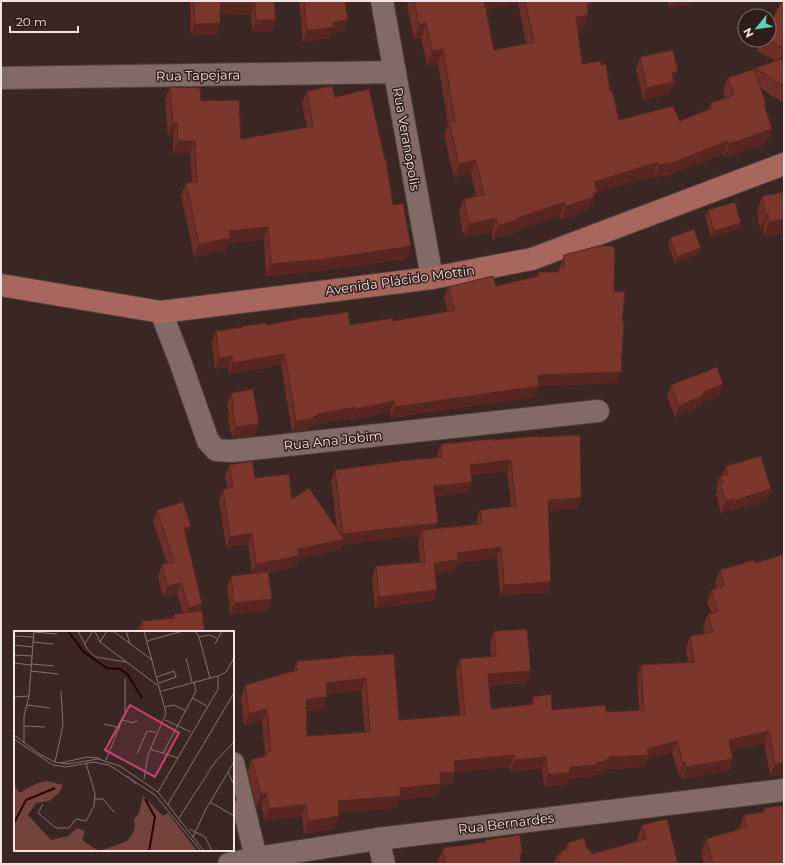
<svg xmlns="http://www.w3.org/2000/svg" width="785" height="865" font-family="Montserrat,sans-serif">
	<rect width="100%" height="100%" fill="#3a2723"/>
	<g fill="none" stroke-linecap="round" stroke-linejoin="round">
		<!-- minor casing -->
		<g stroke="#52423f" stroke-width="24">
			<g id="minor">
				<path d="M382,1L432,278"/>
				<path d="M1,78L395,72"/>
				<path d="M161,312L180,361L208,441L216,450L232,451L598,411"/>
				<path d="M233,763L256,858"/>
				<path d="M378,839L384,864"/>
				<path d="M229,864L256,858L378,839L784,790"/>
			</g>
		</g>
		<!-- major casing -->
		<g stroke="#52423f" stroke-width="24">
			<path id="major" d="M1,285L161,312L432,278L532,259L784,164"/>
		</g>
		<!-- minor -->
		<use href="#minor" stroke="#826b67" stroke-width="22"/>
		<!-- major -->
		<use href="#major" stroke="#a7675d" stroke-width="22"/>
	</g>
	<!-- wall -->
	<g fill="#6b2f27" fill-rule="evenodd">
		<path d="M190,1H274L272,32H252L251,15L220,14V23L216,35H191Z"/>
		<path d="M299,1H345L348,20L344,31L332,33L330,38L303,42Z"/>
		<path d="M409,1H591V4L588,12V15L583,29L578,30L582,64L601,65L610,91L619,120L680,121L708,110L711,103L725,98L723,91L728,78L754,71L755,68L776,61L757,51L761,40H769L784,1V103L760,88L764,107L767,143L724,158L723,155L664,177V175L654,179L653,176L596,193L592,206H590L589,210L561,220L560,216L515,231L514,233L493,240L491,232L464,237L459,212L464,199L476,196L471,174L454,178L444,135L448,124L438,63L427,65L421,37L414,39L407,6ZM518,3L526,43L494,50L486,10Z"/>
		<path d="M668,1H692L691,4L669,8Z"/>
		<path d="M640,57L678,71L670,94L643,100L636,69Z"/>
		<path d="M170,87L201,101L241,139L307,128L302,103L307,91L335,97L393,205L407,259L322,271L266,276L264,239L229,243L226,250L194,257L181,195L186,183L192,182L190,153H173V136H168L165,99Z"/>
		<path d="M784,192V233L764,236L763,229H760L757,211L762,196Z"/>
		<path d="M708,210L739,229L711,237L705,216Z"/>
		<path d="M670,238L699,254L675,263L668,244Z"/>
		<path d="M564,255L614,291L622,321L621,372L617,383L539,386L535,397L391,418L390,412L351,420V418L315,425L306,430L292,432L281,365L229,374L228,367L215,369L212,342L216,331L242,327L243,326L267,325L308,318L350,325L393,321L448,312L444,298L448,287L496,286L537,276L538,272H557L559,268H560V266Z"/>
		<path d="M723,384L719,396L702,402L700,407L675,417L667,396L671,385Z"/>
		<path d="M231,393L255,436L232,438L228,418L229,415L227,404Z"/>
		<path d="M493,440L577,509L548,511L551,582L547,593L500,595L497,558L457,563L454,571L435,574L433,601L375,608L372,577L376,566L420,562L418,541L420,535L341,545L340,549L298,559L295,567L268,572L272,599L268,610L230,615L227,587L231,576L252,573L248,544L226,547L219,500L223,489L227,488L225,476L229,465L292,499L337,529L331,481L335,470L438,457L437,455L441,444ZM507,471L511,507L480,510L476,521L477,524L436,528L438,523L435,496L468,493L472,482L471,475Z"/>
		<path d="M726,466L771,489L767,501L732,511L731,510L721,513L716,495L717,491L716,487L720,476L722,475Z"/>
		<path d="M157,510L187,538H186L202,604L199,611L205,632H138L142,621L172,618L174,614L183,613L177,594L163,597L158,576L162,564L167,563L153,522Z"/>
		<path d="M784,554V774L770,776L764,743L731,751L733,759L729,771L682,779L681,775H679L672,753L647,760L644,767L606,769L605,772H602L601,774L593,775L592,777L568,779L566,785L544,787L542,769L510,772V767L455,772L451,784L441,785L437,796L399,800L396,808L339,813L335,829L304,834L302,816L264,821L262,805L256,806L248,771L252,759L264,756L265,753L262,721L244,726L241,698L245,685L293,672L297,661L326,659L357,656L399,720L460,715L456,672L460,659L491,656L490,643L494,631L526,683L489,686L491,709L531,705L533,697L552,710L606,712L639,710L637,677L641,665L688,662L686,648L690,636L705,633L703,626L708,614L711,613L707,602L711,590L717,588L715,582L720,570L755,563ZM361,690L365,732L307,736L306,711L322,710L327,697L326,695Z"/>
		<path d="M764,808L784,864H704L701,853L706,839L739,829L744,815L762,813Z"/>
		<path d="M642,825L678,864H554L557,855H559L560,851L565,850L567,843L588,850L592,854L638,841L637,840Z"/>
		<path d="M485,840L522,853L520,858L521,864H437L443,848L485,843Z"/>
	</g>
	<!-- shaded-wall -->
	<g fill="#572620">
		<path d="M483,1H519L518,3L482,11Z"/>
		<path d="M678,1H692L691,4L669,8L671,2Z"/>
		<path d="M220,3H255L251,15L216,14Z"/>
		<path d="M587,4H591L587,16L588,15L583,29L571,30L576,17Z"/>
		<path d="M256,20H276L272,32H252Z"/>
		<path d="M348,20L344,31L332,33L330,38L303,42L307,31L333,22Z"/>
		<path d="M220,23L216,35H191L195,24Z"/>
		<path d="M426,23L421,37L414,39L419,25Z"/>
		<path d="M443,49L438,63L427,65L432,51Z"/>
		<path d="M678,71L670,94L643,100L647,88L672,73Z"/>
		<path d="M173,123H177L173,136H168Z"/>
		<path d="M772,129L767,143L724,158L729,144Z"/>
		<path d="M178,141H195L190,153H173Z"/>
		<path d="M728,141L723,155L664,177L669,164Z"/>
		<path d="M476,160L471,174L454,178L459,164Z"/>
		<path d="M658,162L653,176L596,193L592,206H590L589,210L561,220L566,206L594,182Z"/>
		<path d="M668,162L664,175L654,179L659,165Z"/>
		<path d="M565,202L560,216L515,231L514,233L493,240L498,226L518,218Z"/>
		<path d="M768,214L763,229H760L766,215Z"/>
		<path d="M496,218L491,232L464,237L469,224Z"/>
		<path d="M784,219V233L764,236L769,222Z"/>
		<path d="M741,223L739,229L711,237L714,231Z"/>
		<path d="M268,227L264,239L229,243L226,250L194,257L199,244L229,231Z"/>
		<path d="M411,246L407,259L322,271L266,276L271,264Z"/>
		<path d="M701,248L699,254L675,263L677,257Z"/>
		<path d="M285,354L281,365L229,374L233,363Z"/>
		<path d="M232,356L228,367L215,369L219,358Z"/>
		<path d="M621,372L617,383L534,386L538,375Z"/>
		<path d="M723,384L719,396L702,402L700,407L675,417L679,406L703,392Z"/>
		<path d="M539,386L535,397L391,418L395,407Z"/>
		<path d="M394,401L390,412L351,420L355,409Z"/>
		<path d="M355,407L351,418L315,425L306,430L292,432L296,421L319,414Z"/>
		<path d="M259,424L255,436L232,438L236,427Z"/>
		<path d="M511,460L507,471L466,476L470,465Z"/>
		<path d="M472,482L468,493L430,497L434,486Z"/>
		<path d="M771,489L767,501L732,511L736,500Z"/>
		<path d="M581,498L577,509L544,511L548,500Z"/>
		<path d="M735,499L731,510L721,513L726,501Z"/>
		<path d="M438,523L434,534L422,530L420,535L341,545L340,549L298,559L295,567L252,574L256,564L298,549L342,539L343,534Z"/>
		<path d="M191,526L187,538L180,540L184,528Z"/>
		<path d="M252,533L248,544L226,547L230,537Z"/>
		<path d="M501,547L497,558L457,563L454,571L430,574L434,563L457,553Z"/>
		<path d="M551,582L547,593L500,595L504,585Z"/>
		<path d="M181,583L177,594L163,597L167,586Z"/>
		<path d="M437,590L433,601L375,608L379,597Z"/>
		<path d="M272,599L268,610L230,615L234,603Z"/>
		<path d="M202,604L198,615L185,619L189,608Z"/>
		<path d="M531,671L526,683L483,686L488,674Z"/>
		<path d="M366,678L361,690L321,696L326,683Z"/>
		<path d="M327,697L322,710L302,711L306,699Z"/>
		<path d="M267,709L262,721L244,726L249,714Z"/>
		<path d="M769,731L764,743L724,752L729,740Z"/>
		<path d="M677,741L672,753L647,760L644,767L606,769L605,772H602L601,774L593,775L592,777L568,779L566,785L544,787L548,775L570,767L596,762L605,760L609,757L647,749Z"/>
		<path d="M514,755L510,767L455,772L451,784L441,785L437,796L399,800L396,808L334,814L338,801L400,788L454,761Z"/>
		<path d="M546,757L542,769L510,772L515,760Z"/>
		<path d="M733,759L729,771L682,779L686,767Z"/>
		<path d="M784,762V774L770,776L775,764Z"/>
		<path d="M683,763H686L681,775H679Z"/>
		<path d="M266,793L262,805L256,806L261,794Z"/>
		<path d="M236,800L233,809V801Z"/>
		<path d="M306,804L302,816L264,821L269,809Z"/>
		<path d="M339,816L335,829L304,834L308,821Z"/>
	</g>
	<!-- building -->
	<g fill="#7c372d" stroke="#572620" fill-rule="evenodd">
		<path d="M194,1H274L276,20H256L255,3H220V23L195,24Z"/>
		<path d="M304,1H345L348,20L333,22L334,27L307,31Z"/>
		<path d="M414,1H484L494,50L534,42L525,1H591V4H587L588,15L576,17L582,64L600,61L601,65L606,64L610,91L612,90L619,120L673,106L680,121L712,108L711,103L734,95L728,78L754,69L766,104L764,105L772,129L729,144L728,141L669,164L668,162L659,165L658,162L594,182L597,192L593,193L594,197L566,206L565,202L518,218L519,219L498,226L496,218L469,224L464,199L484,195L476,160L459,164L449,122L455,121L443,49L432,51L426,23L419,25Z"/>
		<path d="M782,1H784V49L768,40H769V25Z"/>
		<path d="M673,50L678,71L672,73L674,82L647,88L640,57Z"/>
		<path d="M784,58V86L755,68Z"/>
		<path d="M332,86L335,97L369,89L385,160H386L393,205L403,203L411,246L326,259L271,264L268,227L229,231L231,238L199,244L186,183L197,182L195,141H178L177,123H173L170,87L200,88L201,101L239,100L241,139L313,126L307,91Z"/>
		<path d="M784,192V219L769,222L768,214L766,215L762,196Z"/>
		<path d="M735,202L741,223L714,231L708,210Z"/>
		<path d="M694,229L701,248L677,257L670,238Z"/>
		<path d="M598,246H613V249H615L614,291L625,292L622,321H624L621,372L538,375L539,386L395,407L394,401L355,409V407L319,414L310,419L296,421L285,354L233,363L232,356L219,358L216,331L243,327V326L266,323L267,325L308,317V318L348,312L350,325L393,318V321L455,310L448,287L493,276L496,286L539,276L538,272H558L559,268H564V255Z"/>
		<path d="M717,367L723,384L703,392L704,395L679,406L671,385Z"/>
		<path d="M253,389L259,424L236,427L232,407L234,406L231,393Z"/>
		<path d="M580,435L581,498L548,500L551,582L504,585L501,547L457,553L458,560L434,563L437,590L379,597L376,566L425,562L422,530L482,524L480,510L516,506L511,460L470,465L472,482L434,486L438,523L343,534L335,470L401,461L442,457L441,444L493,439V440L537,436V437Z"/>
		<path d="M761,456L771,489L736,500L735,499L726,501L720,484L723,483L720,476L728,474L726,466Z"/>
		<path d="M252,461L255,478L289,474L292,499L309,488L344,539L298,549L299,556L256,564L252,533L230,537L223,489L233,487L229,465Z"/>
		<path d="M183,502L191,526L184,528L202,604L189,608L181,583L167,586L162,564L174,562L157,510Z"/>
		<path d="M784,554V762L775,764L769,731L729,740L733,759L686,767V763H683L677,741L647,749L649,755L609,757V759L605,760V762H596L597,765L570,767V772L548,775L546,757L515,760L514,755L454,761L455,772L440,773L441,784L400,788L401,789H400V796L338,801L339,816L308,821L306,804L269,809L266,793L261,794L252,759L266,756V752H271L267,709L249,714L245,685L297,670V661L326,659L357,655V656L394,654L399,720L465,715L460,659L496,656L494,631L527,629L531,671L488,674L491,709L534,704L533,697L551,694L552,710L605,705L606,712L644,710L641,665L694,662L690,636L713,632L708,614L718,611L711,590L724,586L720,570L754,560L755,563ZM366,678L370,732L307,736L306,699L327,697L326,683Z"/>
		<path d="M268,572L272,599L234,603L231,576Z"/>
		<path d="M202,611L205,632H143L142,621L175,618L174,614Z"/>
		<path d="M233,787L236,800L233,801Z"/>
		<path d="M784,805V864H713L706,839L747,827L744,815L764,812V808Z"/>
		<path d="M667,819L678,864H560L557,855L561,854L560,851L569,849L567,843L584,838L588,850L590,849L592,854L646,839L642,825Z"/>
		<path d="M520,835L522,853H520L521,864H445L443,848L486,842L485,840Z"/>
	</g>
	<g text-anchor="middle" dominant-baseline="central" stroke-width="3" stroke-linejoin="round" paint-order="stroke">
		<!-- street labels -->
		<g font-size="13" fill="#f2e4e2" stroke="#2f1d1a">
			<text transform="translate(198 75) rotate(-1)">Rua Tapejara</text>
			<text transform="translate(407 139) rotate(80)">Rua Veranópolis</text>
			<text transform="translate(400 280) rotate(-8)">Avenida Plácido Mottin</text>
			<text transform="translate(333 440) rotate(-6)">Rua Ana Jobim</text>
			<text transform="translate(506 823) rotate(-7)">Rua Bernardes</text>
		</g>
	</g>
	<!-- overview -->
	<g transform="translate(14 631)">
		<rect width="220" height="220" fill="#3a2723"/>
		<path d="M33,150L49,154L45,162L35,170L22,172L14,184L37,209L54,205L63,197L71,200L68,209L85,220H0V152L5,162L24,152ZM129,165L149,185L154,182L183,220H86L113,210L118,204L121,196L120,188L125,182Z" fill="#74433b"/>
		<path fill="none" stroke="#2b0000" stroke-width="2" d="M54,0L68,19L85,32L93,37L106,38L114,44L128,67M131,168L141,186L135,220M0,192L12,169L41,157"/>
		<path fill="none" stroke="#84736f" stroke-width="1" d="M64,0L74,19L82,26L112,31M81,0L86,11L143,54M99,0L138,29M112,0L116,13M130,0L152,82L134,124L130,148M181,0L185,6L196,47M20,1L43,3M0,5L19,6M185,6L195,4L203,7M133,10L169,0M19,11L39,13M86,11L93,0M201,13L208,0M0,14L18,16M70,14L79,0M0,24L18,25M172,27L178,51M0,32L17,34M18,33L40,35M17,40L44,43M143,46L160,40L162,46L145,52M148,60L204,45L212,41L220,27M0,66L15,65M178,67L193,75M13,74L36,77M151,76L160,74L172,80M108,89L120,92L123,89M151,89L177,101M90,93L106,97M10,95L31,96M0,104L27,124L41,131L53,133L84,128L106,135L144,161L190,220M0,108L39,134L52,136L79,131L95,134L141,164L187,220M10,112V85L15,65L20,0M136,118L164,127M149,122L182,60L180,51M123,123L133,100L142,101M92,129L111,82V47M41,131L49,94L47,60M47,132L73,126L86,127M214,141L220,154M113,145L122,153M144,161L204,58V45M81,168H89L100,181M196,171L220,185M29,173L24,182L42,197H55L62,188L72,190L80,175L81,163L72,132M154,173L220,62M165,187L201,131L220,111M176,198L191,206L198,220M179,206L191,180L220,131"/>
		<path fill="#cc4176" fill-opacity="0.15" stroke="#cc4176" stroke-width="2" d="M116,74L165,102L141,146L91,119Z"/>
		<rect width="220" height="220" fill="none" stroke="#f2e4e2" stroke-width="2"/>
	</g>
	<!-- border -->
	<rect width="785" height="865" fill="none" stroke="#f2e4e2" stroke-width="4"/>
	<!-- north arrow -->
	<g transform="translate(757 28) rotate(241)"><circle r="19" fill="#2f1d1a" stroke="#7d6d6a"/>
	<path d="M0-3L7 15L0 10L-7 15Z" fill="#5cceba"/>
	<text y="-6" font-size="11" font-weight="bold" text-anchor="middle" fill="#f2e4e2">N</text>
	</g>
	<!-- scale -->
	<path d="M10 26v6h68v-6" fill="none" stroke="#f2e4e2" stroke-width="2"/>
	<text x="16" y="26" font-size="12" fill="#f2e4e2" stroke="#2f1d1a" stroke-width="3" paint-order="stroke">20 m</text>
</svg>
